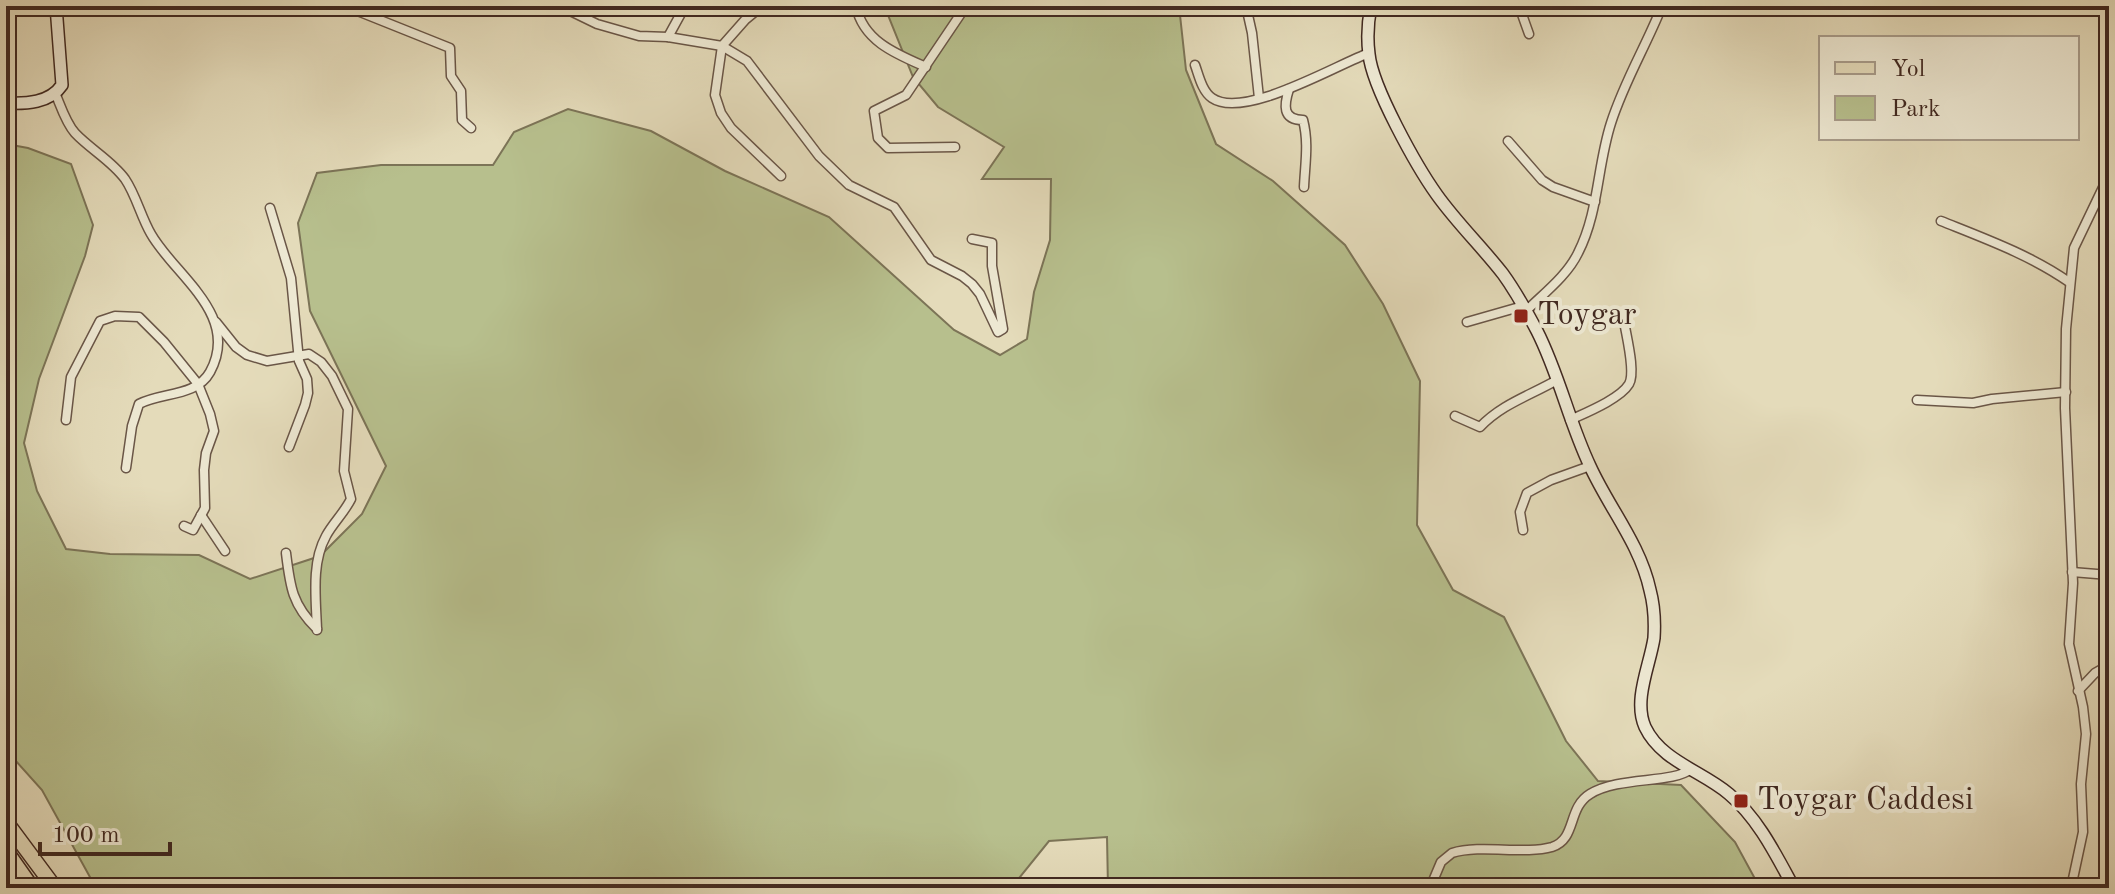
<svg xmlns="http://www.w3.org/2000/svg" width="2115" height="894" font-family="'Old Standard TT',serif">
	<rect width="100%" height="100%" fill="#e4dbba"/>
	<filter id="stains"><feTurbulence type="fractalNoise" baseFrequency=".0025" numOctaves="4"/><feColorMatrix values="0 0 0 0 .2 0 0 0 0 .09 0 0 0 0 .02 0 0 0 .5 -.17"/></filter>
	<radialGradient id="worn" r=".72"><stop offset=".6" stop-color="#630" stop-opacity="0"/><stop offset="1" stop-color="#630" stop-opacity=".3"/></radialGradient>
	<!-- green -->
	<path fill="#b7bf8d" stroke="#7c7457" stroke-width="2" d="M894,6H1179L1186,70L1216,144L1273,181L1345,245L1383,304L1420,381L1417,525L1453,590L1504,617L1566,741L1598,781L1681,785L1735,842L1760,888H1108L1107,837L1049,841L1011,888H96L42,790L6,750V144L28,148L71,164L93,225L85,256L39,379L24,443L37,491L66,549L110,554L199,555L250,579L320,556L362,514L386,466L310,311L298,223L317,173L381,165H493L514,132L568,109L651,131L725,171L829,217L954,330L1000,355L1027,339L1034,292L1050,240L1051,179H982L1004,147L938,107L913,77L888,15Z"/>
	<g fill="none" stroke-linecap="round" stroke-linejoin="round">
		<!-- street casing -->
		<g stroke="#6a5647" stroke-width="11">
			<g id="street">
				<path d="M345,6L450,48L451,76L461,91L462,120L471,128"/>
				<path d="M560,6L597,24L639,36L668,37L722,46L747,61L819,156L849,185L894,207L931,260L962,276L972,284L980,294L998,332L1003,329L992,266V243L972,239"/>
				<path d="M762,6L745,20L722,46L715,95L721,113L731,128L781,176"/>
				<path d="M856,6C863,41 896,54 926,67"/>
				<path d="M1246,6L1252,33L1259,98"/>
				<path d="M1519,6L1529,34"/>
				<path d="M668,37L685,6"/>
				<path d="M1195,65C1199,76 1202,91 1212,98C1244,120 1336,65 1369,53"/>
				<path d="M1289,89C1284,105 1282,120 1303,120C1309,143 1305,164 1304,187"/>
				<path d="M56,95C61,107 66,123 75,133C90,149 112,161 125,179C136,195 141,217 151,234C175,276 241,315 210,372C196,397 162,392 139,404L132,426L126,468"/>
				<path d="M1508,141L1542,180L1553,187L1595,202"/>
				<path d="M955,147L888,148L878,138L874,111L906,95L966,6"/>
				<path d="M270,208L291,278L299,361L307,379L308,393L305,405L289,447"/>
				<path d="M1941,221C1986,239 2030,255 2069,282"/>
				<path d="M1525,312C1543,294 1567,276 1578,253C1599,212 1597,166 1611,123C1624,82 1646,46 1662,6"/>
				<path d="M216,322L236,347L247,355L267,361L309,354L321,362L332,376L348,409L344,471L351,499C344,513 333,523 326,536C311,563 316,599 317,630"/>
				<path d="M1467,322L1523,306"/>
				<path d="M1917,400L1973,403L1992,399L2066,392"/>
				<path d="M1455,416L1480,427C1502,404 1529,396 1557,380"/>
				<path d="M66,420L71,377L100,321L115,316L139,317L164,342L198,384L210,414L214,431L206,453L204,470L205,508L193,530L184,526"/>
				<path d="M1570,420C1585,413 1620,399 1629,384C1636,372 1626,335 1624,321"/>
				<path d="M201,515L225,551"/>
				<path d="M1523,530L1520,512L1527,493L1551,480L1590,466"/>
				<path d="M286,553C290,586 292,605 317,629"/>
				<path d="M2072,572L2109,575"/>
				<path d="M2078,691L2095,673L2109,665"/>
				<path d="M1430,888L1441,862L1452,853C1482,844 1523,855 1552,847C1577,839 1567,808 1590,794C1619,776 1672,784 1691,769"/>
				<path d="M2071,888L2083,832L2081,784L2086,734L2083,707L2069,644L2073,583L2065,408L2066,329L2074,248L2109,175"/>
			</g>
		</g>
		<!-- secondary casing -->
		<g stroke="#412921" stroke-width="14">
			<g id="secondary">
				<path d="M1371,6C1368,21 1367,39 1369,54C1372,87 1417,167 1437,195C1457,223 1482,247 1503,274C1516,292 1527,312 1537,331C1559,374 1569,422 1590,466C1609,508 1640,544 1650,590C1654,605 1655,622 1654,638C1650,665 1633,700 1645,727C1661,761 1702,771 1729,794C1758,818 1776,855 1794,888"/>
				<path d="M6,103C26,104 50,103 62,85L56,6"/>
			</g>
		</g>
		<!-- primary casing -->
		<g stroke="#412921" stroke-width="15">
			<path id="primary" d="M2103,888L2109,880"/>
		</g>
		<!-- highway casing -->
		<g stroke="#412921" stroke-width="17">
			<g id="highway">
				<path d="M6,822L55,888"/>
				<path d="M6,851L32,888"/>
			</g>
		</g>
		<!-- street -->
		<use href="#street" stroke="#ede8d2" stroke-width="8"/>
		<!-- secondary -->
		<use href="#secondary" stroke="#ede8d2" stroke-width="11"/>
		<!-- primary -->
		<use href="#primary" stroke="#e4dbba" stroke-width="12"/>
		<!-- highway -->
		<use href="#highway" stroke="#e4dbba" stroke-width="14"/>
	</g>
	<!-- markers -->
	<g fill="#8f2418" stroke="#ede8d2" stroke-width="3">
		<rect x="1513" y="308" width="16" height="16" rx="4"/>
		<rect x="1733" y="793" width="16" height="16" rx="4"/>
	</g>
	<g text-anchor="middle" dominant-baseline="central" stroke-width="8" stroke-linejoin="round" paint-order="stroke">
		<!-- poi labels -->
		<g font-size="32" fill="#412921" stroke="#ede8d2" text-anchor="start">
			<text x="1537" y="316">Toygar</text>
			<text x="1757" y="801">Toygar Caddesi</text>
		</g>
	</g>
	<!-- margin -->
	<rect width="2115" height="894" fill="none" stroke="#e4dbba" stroke-width="32"/>
	<rect x="8" y="8" width="2099" height="878" fill="none" stroke="#412921" stroke-width="4"/>
	<rect x="16" y="16" width="2083" height="862" fill="none" stroke="#412921" stroke-width="2"/>
	<!-- legend -->
	<rect x="1819" y="36" width="260" height="104" fill="#ede8d2" stroke="#a89c8b" stroke-width="2"/>
	<rect x="1835" y="62" width="40" height="12" fill="#e4dbba" stroke="#a89c8b" stroke-width="2"/>
	<text x="1891" y="76" font-size="24" fill="#412921">Yol</text>
	<rect x="1835" y="96" width="40" height="24" fill="#b7bf8d" stroke="#a89c8b" stroke-width="2"/>
	<text x="1891" y="116" font-size="24" fill="#412921">Park</text>
	<!-- scale -->
	<path d="M40 842v12h130v-12" fill="none" stroke="#412921" stroke-width="4"/>
	<text x="52" y="842" font-size="24" fill="#412921" stroke="#ede8d2" stroke-width="6" paint-order="stroke">100 m</text>
	<rect width="100%" height="100%" filter="url(#stains)"/>
	<rect width="100%" height="100%" fill="url(#worn)"/>
</svg>
